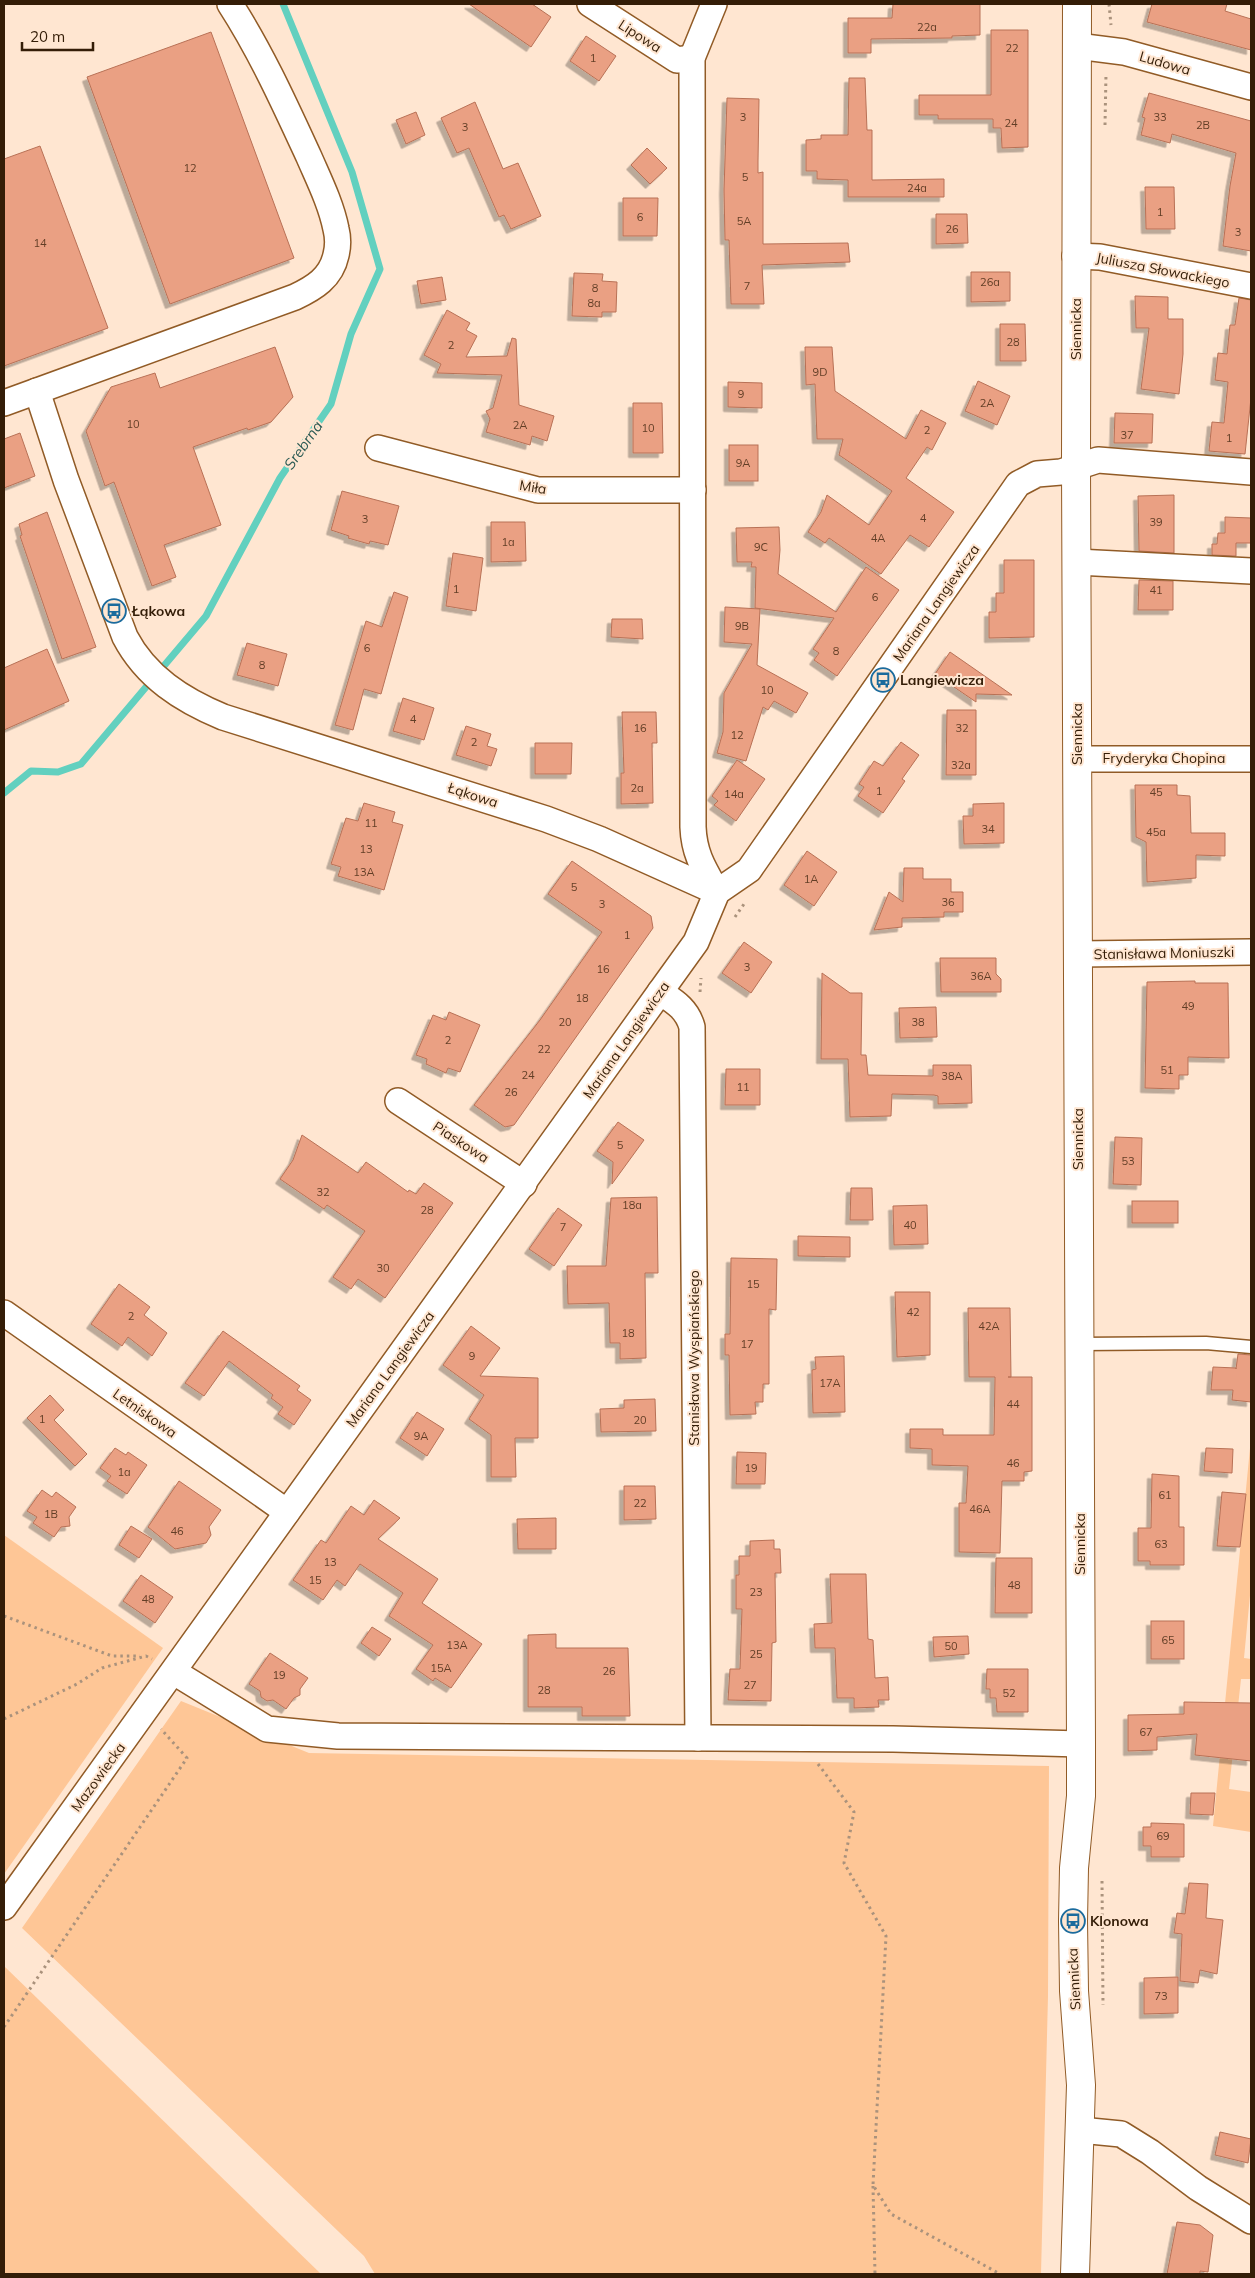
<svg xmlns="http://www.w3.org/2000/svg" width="1255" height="2278" font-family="Mulish,sans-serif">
	<defs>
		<filter id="shadow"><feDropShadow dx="-4.5" dy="4.5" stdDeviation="0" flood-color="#0004"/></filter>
	</defs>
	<rect width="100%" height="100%" fill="#ffe6d1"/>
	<!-- green -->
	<g fill="#fec696">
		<path d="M1251,1438V1585L1244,1658L1251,1659V1679H1241L1229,1789L1251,1792V1832L1213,1826Z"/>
		<path d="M4,1535L163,1648L4,1874Z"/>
		<path d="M181,1701L309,1753L1049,1766L1048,1996L1041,2274H375L364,2256L22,1928Z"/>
		<path d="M4,1966L321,2274H4Z"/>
	</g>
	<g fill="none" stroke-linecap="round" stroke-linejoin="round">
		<!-- stream -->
		<path stroke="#62d0bf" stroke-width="7" d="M4,793L31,771L58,772L81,764L206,616L280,478L331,404L351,334L380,269L352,172L283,4"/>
	</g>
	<!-- building -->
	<g fill="#eaa083" stroke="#b87156" filter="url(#shadow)">
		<path d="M469,4H532L551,17L531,47Z"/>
		<path d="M893,4H980V35L952,36V38L871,39V53H848V18H892Z"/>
		<path d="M1152,4H1227L1225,11L1251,19V50L1147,22Z"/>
		<path d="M991,30H1028V147L1002,148L1001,128H993V119H938V115H919V95H991Z"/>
		<path d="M211,32L294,258L170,304L87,77Z"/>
		<path d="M586,36L616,56L599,81L570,61Z"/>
		<path d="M849,78H865L867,130H872V180L944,179V197H848V180L817,179V171H806V140L821,139V135H848Z"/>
		<path d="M1149,93L1251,121V251L1223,246L1230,186L1236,153L1172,134L1170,143L1141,135L1145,118L1142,117Z"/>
		<path d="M727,98L759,99L758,161V173L763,172V244L848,243L850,262L762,265L764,304H731L729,240H725L724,190Z"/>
		<path d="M475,102L503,169L518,163L541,216L511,229L504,215L499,217L469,148L457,153L441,118Z"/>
		<path d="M416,112L425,135L406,144L396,120Z"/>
		<path d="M40,146L108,328L4,366V159Z"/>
		<path d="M647,148L667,168L650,184L631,165Z"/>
		<path d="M1145,187H1174L1175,229H1146Z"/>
		<path d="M623,198H658L657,236H623Z"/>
		<path d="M936,214H967L968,243L936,244Z"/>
		<path d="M971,272H1010V301L971,302Z"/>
		<path d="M574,273L603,274L602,281L617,282L616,312H602V317L572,316Z"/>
		<path d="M442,277L446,300L421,304L417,281Z"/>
		<path d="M1135,296L1168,297V319H1183V354L1179,394L1141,389L1149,328H1136Z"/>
		<path d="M1239,298L1251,300V398L1245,454L1209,451L1212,422L1224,423L1228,382L1215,380L1218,353L1227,354L1230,325H1235Z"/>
		<path d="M447,310L470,323L466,330L477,336L466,357L507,356L512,338L516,339L519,405L554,416L547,441L532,436L530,445L486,432L490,419L486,411L493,408L502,375L437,373L441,364L424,355Z"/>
		<path d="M1000,324H1025L1026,361H1000Z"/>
		<path d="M275,347L293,397L271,422L248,430L247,428L193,447L221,525L164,545L176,577L152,586L114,482L105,486L86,431L111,387L155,373L160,388Z"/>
		<path d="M805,347H832L835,391L906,439L921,410L946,423L932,450L927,447L906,478L954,512L929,547L910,535L881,574L829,538L825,543L808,532L821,512L827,495L869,525L892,491L839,455L843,439H817L815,384L806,385Z"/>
		<path d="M978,381L1010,396L997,425L965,411Z"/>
		<path d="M728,382L762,383V408L728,407Z"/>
		<path d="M633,403H662L663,453H633Z"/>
		<path d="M1115,413L1153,414L1152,443H1114Z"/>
		<path d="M20,433L35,476L4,488V439Z"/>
		<rect x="729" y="445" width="29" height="36"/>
		<path d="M342,491L399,506L388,545L370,541L369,544L348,538L349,536L331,530Z"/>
		<path d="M1174,495V553L1139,551L1138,496Z"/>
		<path d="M47,512L96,647L62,659L20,536L22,535L19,524Z"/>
		<path d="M1225,517L1251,518V543H1236V556L1212,555V544H1217L1218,533H1225Z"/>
		<path d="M491,522H525L526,561L491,562Z"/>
		<path d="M779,527L780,550L778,574L836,612L866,567L899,590L837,676L814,660L819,653L813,649L834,618L755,608L756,567H751L752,562H737L736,528Z"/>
		<path d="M453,553L483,558L476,611L446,606Z"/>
		<path d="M1004,560H1034V637L989,638V612H996V593H1004Z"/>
		<path d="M1139,580L1173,581V610H1138Z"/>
		<path d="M394,592L408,597L381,694L364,689L353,730L335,725L366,621L382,627Z"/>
		<path d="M725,607L760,609L757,665L808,693L796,713L774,701L768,710L763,707L746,761L717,753L723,732L724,693L752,644L724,642Z"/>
		<path d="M612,619H642L643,639L611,637Z"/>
		<path d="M247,643L287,654L278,686L237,675Z"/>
		<path d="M47,649L69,701L4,730V668Z"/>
		<path d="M950,652L1012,695L976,694V702L935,674Z"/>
		<path d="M403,698L434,708L424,740L393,731Z"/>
		<path d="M947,710H976V775H946Z"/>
		<path d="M622,712H656L657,743H652L653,803L621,804V773H624Z"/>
		<path d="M466,726L491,734L487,746L497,749L491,766L456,755Z"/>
		<path d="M901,742L919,755L902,779L905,781L883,813L858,796L864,787L859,784L874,761L883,766Z"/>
		<path d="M535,743H572L571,774H535Z"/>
		<path d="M737,760L765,779L736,821L714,805L718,801L712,796Z"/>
		<path d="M1135,785H1177V795L1190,796L1191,833H1225V856L1196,855V878L1147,882L1146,842L1136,837Z"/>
		<path d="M364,803L395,812L392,822L403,825L384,890L338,876L341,867L331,864L346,818L358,821Z"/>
		<path d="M1004,803V843L964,844L963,816H973V804Z"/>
		<path d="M807,851L837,872L814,906L784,885Z"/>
		<path d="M572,861L651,916L653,928L514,1125L505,1127L474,1105L540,1020L602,932L548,894Z"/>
		<path d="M904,868H923V879H951V892H963V912H944V917L902,918V927L874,930L889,892L903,902Z"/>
		<path d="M744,942L772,962L751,993L722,973Z"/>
		<path d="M940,958H996V974L1001,979V992H941Z"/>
		<path d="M822,973L850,993H862L861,1055H866L868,1075L933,1076V1065H971L972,1103L938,1104V1096L934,1095L892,1094L891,1116L850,1117L848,1059H821Z"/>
		<path d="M1195,981V983H1228L1229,1058L1188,1057V1075H1179V1089L1145,1088L1147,982Z"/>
		<path d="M936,1007L937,1037L900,1038L899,1008Z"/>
		<path d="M449,1012L480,1025L460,1072L448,1068L446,1073L426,1064L427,1059L416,1055L433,1015L446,1020Z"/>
		<path d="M726,1069H760V1105H725Z"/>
		<path d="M618,1122L644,1140L612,1184L613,1162L597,1151Z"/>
		<path d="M302,1135L358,1173L366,1162L408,1192L409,1190L416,1194L424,1183L453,1203L385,1298L358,1279L351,1289L333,1277L365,1231L327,1205L324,1209L280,1179L293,1160Z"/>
		<path d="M1115,1137L1142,1138L1141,1185L1113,1184Z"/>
		<path d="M851,1188H872L873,1220H850Z"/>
		<path d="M657,1197L658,1273H645L646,1358L620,1359V1343H610L609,1303L568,1304L567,1266H606L611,1198Z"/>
		<rect x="1132" y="1201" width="46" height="22"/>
		<path d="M927,1205L928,1244L894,1245L893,1206Z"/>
		<path d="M558,1208L582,1225L554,1266L529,1249Z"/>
		<path d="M798,1236L850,1237V1257L798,1256Z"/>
		<path d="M731,1258L777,1259L776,1310L769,1309V1384H763V1402H755L756,1414L730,1415L729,1355H725V1334H730Z"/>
		<path d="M119,1284L150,1307L144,1315L167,1333L152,1356L128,1337L122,1346L91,1324Z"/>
		<path d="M895,1292H930V1355L897,1357Z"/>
		<path d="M968,1308H1010L1011,1377H1008H1032V1471L1024,1472V1481H1002L1000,1553L959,1552V1503H966L968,1466L932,1465V1449L910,1448V1429H943V1435H994L995,1377H969Z"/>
		<path d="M471,1326L500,1348L480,1376L538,1378V1438H515L516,1477H491V1435L469,1419L484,1395L443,1365Z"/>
		<path d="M223,1331L300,1386L297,1390L311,1400L294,1425L278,1414L283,1407L271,1398L273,1395L229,1361L204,1396L185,1383Z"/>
		<path d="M1238,1354L1251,1355V1402L1232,1400L1233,1390H1211L1213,1367L1236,1368V1369Z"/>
		<path d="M844,1356L845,1412L813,1413L812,1375V1370L816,1369L815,1357Z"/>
		<path d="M50,1395L64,1410L54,1420L87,1454L75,1466L27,1418Z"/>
		<path d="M655,1399L656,1431L601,1432L600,1409L624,1408V1400Z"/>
		<path d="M417,1412L444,1429L427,1456L400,1438Z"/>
		<path d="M115,1448L126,1455L128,1452L147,1465L127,1494L107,1481L111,1476L100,1468Z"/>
		<path d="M1206,1448L1233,1449L1232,1473L1204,1471Z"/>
		<path d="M737,1452L766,1453L765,1484H736Z"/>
		<path d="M1152,1474L1179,1476V1527H1184V1565H1150V1561H1138V1528H1151Z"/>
		<path d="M179,1481L221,1510L209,1527L211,1535L206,1543L175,1549L148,1527Z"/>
		<path d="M624,1486H655L656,1519L624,1520Z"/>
		<path d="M42,1490L52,1497L56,1492L76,1507L69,1517L70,1526L61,1527L54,1537L33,1523L37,1517L27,1511Z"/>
		<path d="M1222,1492L1246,1494L1240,1547L1217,1546Z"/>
		<path d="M374,1500L400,1518L378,1539L438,1579L422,1603L482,1644L451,1688L435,1678L433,1681L416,1669L433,1645L389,1616L403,1593L360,1564L345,1586L337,1580L323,1600L293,1580L321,1540L326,1543L351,1506L364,1515Z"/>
		<path d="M556,1518V1549H518L517,1519Z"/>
		<path d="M131,1526L152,1539L139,1558L119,1545Z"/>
		<path d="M774,1540V1549H780L781,1573H775L776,1642L772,1643L771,1701L728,1700L730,1669H740L742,1609H736V1575H739V1556H750V1541Z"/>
		<path d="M996,1558H1032V1613H995Z"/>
		<path d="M830,1574H866L868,1639L873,1640L875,1678L888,1677L889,1700H878L879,1707L854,1708V1698H837L835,1648H815L814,1624L832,1623Z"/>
		<path d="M141,1575L173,1597L155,1623L123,1601Z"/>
		<rect x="1151" y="1621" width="33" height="38"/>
		<path d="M372,1627L391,1639L379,1656L361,1643Z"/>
		<path d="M556,1634V1648H628L630,1716H582V1707H528V1635Z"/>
		<path d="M968,1636L969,1654L934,1657L933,1637Z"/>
		<path d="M270,1653L308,1678L300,1689V1695L294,1698L286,1709L273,1700L267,1701L261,1697L260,1691L249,1684Z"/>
		<path d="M987,1669H1028V1712H997L996,1698H990V1689H986Z"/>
		<path d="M1184,1702L1251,1703V1761L1195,1755L1197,1734L1157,1737V1750L1128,1751V1715L1184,1714Z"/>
		<path d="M1191,1793H1215L1213,1815L1190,1814Z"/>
		<path d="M1151,1823L1184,1824V1857H1151V1846H1143V1827H1151Z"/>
		<path d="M1189,1883L1208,1884L1206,1918L1223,1920L1217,1974L1200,1970L1198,1983L1180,1981L1182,1934L1174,1933L1177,1913L1185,1914Z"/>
		<path d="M1178,1977V2013L1144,2014V1978Z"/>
		<path d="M1220,2132L1251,2139L1248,2163L1215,2155Z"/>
		<path d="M1177,2222L1200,2225L1213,2235L1208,2272L1200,2271V2274H1167Z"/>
	</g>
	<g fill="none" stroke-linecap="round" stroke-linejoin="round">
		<!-- lane casing -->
		<g stroke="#915b26" stroke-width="15">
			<path id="lane" d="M1079,1344L1206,1343L1251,1347"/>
		</g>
		<!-- street casing -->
		<g stroke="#915b26" stroke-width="28">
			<g id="street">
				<path d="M590,4L677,60L692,58"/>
				<path d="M714,4L692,58L693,827C694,854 704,869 717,892"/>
				<path d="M1077,46L1124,52L1251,87"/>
				<path d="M1075,256L1100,257L1251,286"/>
				<path d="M37,391L66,480L125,637C146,677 182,700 223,717L546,819L599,839L717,892"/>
				<path d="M4,403L295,297C314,288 331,278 336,255C338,247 338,237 336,229C331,204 319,180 309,157C285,105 261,52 230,4"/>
				<path d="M378,448L538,490H693"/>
				<path d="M1077,562L1251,571"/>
				<path d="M1077,759H1251"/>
				<path d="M1077,954L1251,952"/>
				<path d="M660,992C675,1002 687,1009 692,1027L698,1738"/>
				<path d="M398,1101L524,1184"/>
				<path d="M4,1313L287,1512"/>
				<path d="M174,1672L267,1729L338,1736L893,1739L1081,1744"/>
				<path d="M4,1907L660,992L696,942L717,892L749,870L1018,484L1037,474L1061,472L1098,460L1251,472"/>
				<path d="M1080,2130L1121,2134L1150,2152L1198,2188L1251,2221"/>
			</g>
		</g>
		<!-- secondary casing -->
		<g stroke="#915b26" stroke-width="30">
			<path id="secondary" d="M1075,2274L1081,2085L1074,1991L1073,1921L1074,1868L1081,1796V1744L1076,466L1077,4"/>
		</g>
		<!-- path -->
		<g stroke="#aa927c" stroke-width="3" stroke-dasharray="2.5 4" stroke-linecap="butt">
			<path d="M1109,4L1111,25"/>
			<path d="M1105,125L1106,74"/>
			<path d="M735,917L744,904"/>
			<path d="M700,992L701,978"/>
			<path d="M4,1616L112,1656H140"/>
			<path d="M4,1719L77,1684L102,1668L146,1656L152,1659"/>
			<path d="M818,1764L854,1812L844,1863L886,1936L873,2185L891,2214L1000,2274"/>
			<path d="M1102,1881L1103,2005"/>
			<path d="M4,2027L187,1758L161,1729"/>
			<path d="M873,2186L875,2274"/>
		</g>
		<!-- lane -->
		<use href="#lane" stroke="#fff" stroke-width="12"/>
		<!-- street -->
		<use href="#street" stroke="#fff" stroke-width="25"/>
		<!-- secondary -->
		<use href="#secondary" stroke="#fff" stroke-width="28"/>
	</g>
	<!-- icons -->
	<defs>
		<g id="bus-ring" transform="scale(1.25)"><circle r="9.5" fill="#ffe6d1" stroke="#1b6b9d" stroke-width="1.5"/><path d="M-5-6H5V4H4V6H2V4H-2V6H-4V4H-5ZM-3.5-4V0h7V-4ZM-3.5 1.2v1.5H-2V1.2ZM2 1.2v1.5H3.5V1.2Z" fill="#1b6b9d"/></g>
	</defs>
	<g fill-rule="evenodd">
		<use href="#bus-ring" x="114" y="611"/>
		<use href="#bus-ring" x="883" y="680"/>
		<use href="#bus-ring" x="1073" y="1921"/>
	</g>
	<g text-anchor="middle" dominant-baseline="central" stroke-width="4" stroke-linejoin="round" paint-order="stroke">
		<!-- number labels -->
		<g font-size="11" fill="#623e26">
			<text x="927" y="27">22a</text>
			<text x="1012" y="48">22</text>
			<text x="593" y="58">1</text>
			<text x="743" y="117">3</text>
			<text x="1160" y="117">33</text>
			<text x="1011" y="123">24</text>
			<text x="1203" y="125">2B</text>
			<text x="465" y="127">3</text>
			<text x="190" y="168">12</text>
			<text x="745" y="177">5</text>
			<text x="917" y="188">24a</text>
			<text x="1160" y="212">1</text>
			<text x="640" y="217">6</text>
			<text x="744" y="221">5A</text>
			<text x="952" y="229">26</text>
			<text x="1238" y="232">3</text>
			<text x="40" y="243">14</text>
			<text x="990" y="282">26a</text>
			<text x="747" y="286">7</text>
			<text x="595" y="288">8</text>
			<text x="594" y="303">8a</text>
			<text x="1013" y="342">28</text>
			<text x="451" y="345">2</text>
			<text x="820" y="372">9D</text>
			<text x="741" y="394">9</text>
			<text x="987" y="403">2A</text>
			<text x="133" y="424">10</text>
			<text x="520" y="425">2A</text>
			<text x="648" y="428">10</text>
			<text x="927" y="430">2</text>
			<text x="1127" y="435">37</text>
			<text x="1229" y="438">1</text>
			<text x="743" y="463">9A</text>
			<text x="923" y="518">4</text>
			<text x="365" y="519">3</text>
			<text x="1156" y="522">39</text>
			<text x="878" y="538">4A</text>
			<text x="508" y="542">1a</text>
			<text x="761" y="547">9C</text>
			<text x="456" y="589">1</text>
			<text x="1156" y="590">41</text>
			<text x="875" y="597">6</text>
			<text x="742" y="626">9B</text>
			<text x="367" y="648">6</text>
			<text x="836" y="651">8</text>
			<text x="262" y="665">8</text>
			<text x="767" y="690">10</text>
			<text x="413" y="719">4</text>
			<text x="640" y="728">16</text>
			<text x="962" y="728">32</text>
			<text x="737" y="735">12</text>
			<text x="474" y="742">2</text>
			<text x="961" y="765">32a</text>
			<text x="637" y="788">2a</text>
			<text x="879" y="791">1</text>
			<text x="1156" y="792">45</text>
			<text x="734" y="794">14a</text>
			<text x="371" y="823">11</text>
			<text x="988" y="829">34</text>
			<text x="1156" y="832">45a</text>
			<text x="366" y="849">13</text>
			<text x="364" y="872">13A</text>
			<text x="811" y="879">1A</text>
			<text x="574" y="887">5</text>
			<text x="948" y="902">36</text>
			<text x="602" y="904">3</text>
			<text x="627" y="935">1</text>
			<text x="747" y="967">3</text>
			<text x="603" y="969">16</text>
			<text x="981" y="976">36A</text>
			<text x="582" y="998">18</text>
			<text x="1188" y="1006">49</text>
			<text x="565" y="1022">20</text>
			<text x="918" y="1022">38</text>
			<text x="448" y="1040">2</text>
			<text x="544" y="1049">22</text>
			<text x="1167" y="1070">51</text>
			<text x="528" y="1075">24</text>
			<text x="952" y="1076">38A</text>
			<text x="743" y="1087">11</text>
			<text x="511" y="1092">26</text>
			<text x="620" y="1145">5</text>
			<text x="1128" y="1161">53</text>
			<text x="323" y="1192">32</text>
			<text x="632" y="1205">18a</text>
			<text x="427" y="1210">28</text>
			<text x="910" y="1225">40</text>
			<text x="563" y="1227">7</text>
			<text x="383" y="1268">30</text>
			<text x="753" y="1284">15</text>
			<text x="913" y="1312">42</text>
			<text x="131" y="1316">2</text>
			<text x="989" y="1326">42A</text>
			<text x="628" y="1333">18</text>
			<text x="747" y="1344">17</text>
			<text x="472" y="1356">9</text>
			<text x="830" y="1383">17A</text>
			<text x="1013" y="1404">44</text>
			<text x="42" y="1419">1</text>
			<text x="640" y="1420">20</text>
			<text x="421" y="1436">9A</text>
			<text x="1013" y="1463">46</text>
			<text x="751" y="1468">19</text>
			<text x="124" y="1472">1a</text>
			<text x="1165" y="1495">61</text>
			<text x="640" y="1503">22</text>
			<text x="980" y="1509">46A</text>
			<text x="51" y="1514">1B</text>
			<text x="177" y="1531">46</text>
			<text x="1161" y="1544">63</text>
			<text x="330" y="1562">13</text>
			<text x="315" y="1580">15</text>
			<text x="1014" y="1585">48</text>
			<text x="756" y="1592">23</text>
			<text x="148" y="1599">48</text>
			<text x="1168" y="1640">65</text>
			<text x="457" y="1645">13A</text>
			<text x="951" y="1646">50</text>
			<text x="756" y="1654">25</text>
			<text x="441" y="1668">15A</text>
			<text x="609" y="1671">26</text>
			<text x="279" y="1675">19</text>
			<text x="750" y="1685">27</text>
			<text x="544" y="1690">28</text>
			<text x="1009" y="1693">52</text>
			<text x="1146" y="1732">67</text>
			<text x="1163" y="1836">69</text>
			<text x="1161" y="1996">73</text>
		</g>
		<!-- street labels -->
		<g font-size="14" fill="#341d07" stroke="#ffe6d1">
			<text transform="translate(640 36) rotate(33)">Lipowa</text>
			<text transform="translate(1165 63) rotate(16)">Ludowa</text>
			<text transform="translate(1163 270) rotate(11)">Juliusza Słowackiego</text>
			<text transform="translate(1076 329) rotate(-90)">Siennicka</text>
			<text transform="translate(533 487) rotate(9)">Miła</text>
			<text transform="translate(936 603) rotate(-55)">Mariana Langiewicza</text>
			<text transform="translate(1077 734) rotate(-90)">Siennicka</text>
			<text x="1164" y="758">Fryderyka Chopina</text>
			<text transform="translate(473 795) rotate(18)">Łąkowa</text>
			<text transform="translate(1164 953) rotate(-1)">Stanisława Moniuszki</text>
			<text transform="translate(626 1040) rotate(-55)">Mariana Langiewicza</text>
			<text transform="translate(1078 1139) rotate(-90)">Siennicka</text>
			<text transform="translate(461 1142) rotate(33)">Piaskowa</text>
			<text transform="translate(694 1358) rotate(-90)">Stanisława Wyspiańskiego</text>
			<text transform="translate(390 1369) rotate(-54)">Mariana Langiewicza</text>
			<text transform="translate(145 1413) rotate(35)">Letniskowa</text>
			<text transform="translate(1080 1544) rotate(-90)">Siennicka</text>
			<text transform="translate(98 1777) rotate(-54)">Mazowiecka</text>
			<text transform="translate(1074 1979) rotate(-93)">Siennicka</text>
		</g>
		<!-- poi labels -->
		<g font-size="14" font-weight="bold" fill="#341d07" stroke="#ffe6d1" text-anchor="start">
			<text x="132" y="611">Łąkowa</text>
			<text x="900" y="680">Langiewicza</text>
			<text x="1090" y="1921">Klonowa</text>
		</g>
		<!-- water labels -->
		<g font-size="15" font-style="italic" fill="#2c5b54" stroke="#ffe6d1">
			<text transform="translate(303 445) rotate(-55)">Srebrna</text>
		</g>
	</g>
	<!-- border -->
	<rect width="1255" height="2278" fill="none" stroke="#341d07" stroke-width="10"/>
	<!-- scale -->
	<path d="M22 42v8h71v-8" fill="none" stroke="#341d07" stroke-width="2.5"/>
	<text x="30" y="42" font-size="15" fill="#341d07" stroke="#ffe6d1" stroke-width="4" paint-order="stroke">20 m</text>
</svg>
